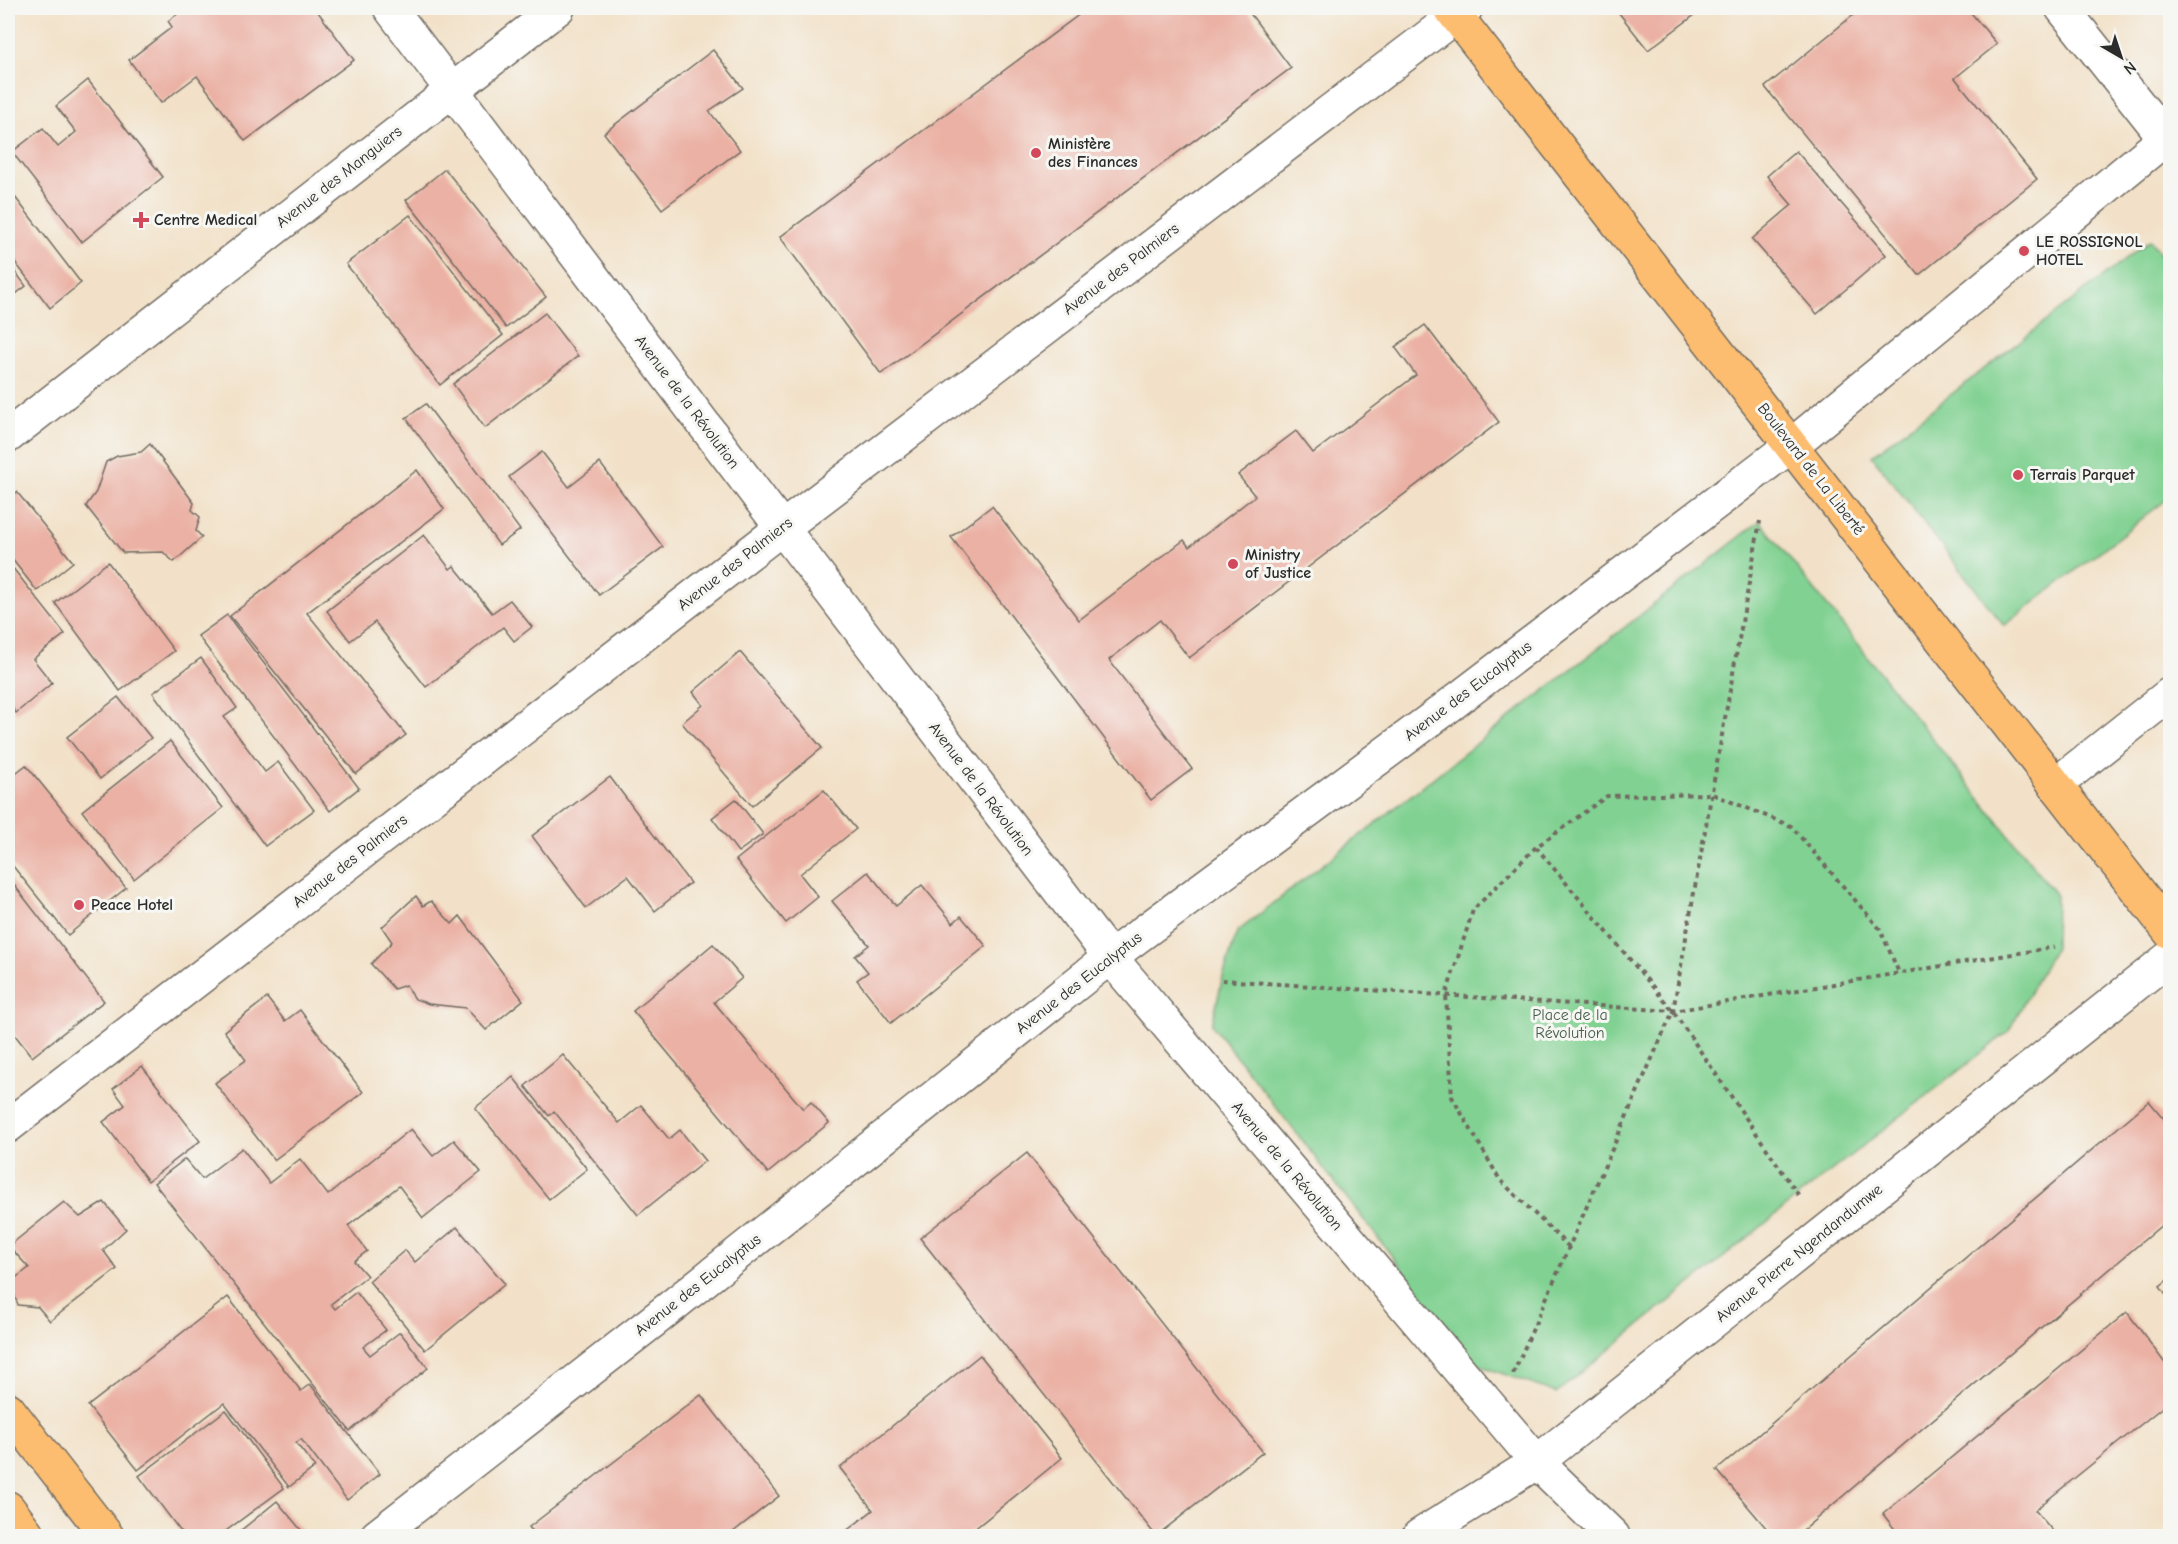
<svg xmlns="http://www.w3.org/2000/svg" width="2178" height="1544" font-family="'Comic Neue',sans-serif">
	<rect width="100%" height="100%" fill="#f6f6f2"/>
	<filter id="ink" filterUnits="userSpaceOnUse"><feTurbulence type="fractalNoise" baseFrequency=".0167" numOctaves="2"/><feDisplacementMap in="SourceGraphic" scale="12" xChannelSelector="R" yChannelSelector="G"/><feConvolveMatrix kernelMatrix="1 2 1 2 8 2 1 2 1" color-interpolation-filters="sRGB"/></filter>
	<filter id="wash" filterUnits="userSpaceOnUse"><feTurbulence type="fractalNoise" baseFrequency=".008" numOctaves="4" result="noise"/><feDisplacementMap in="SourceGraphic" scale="24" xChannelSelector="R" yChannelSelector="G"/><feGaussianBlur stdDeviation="1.35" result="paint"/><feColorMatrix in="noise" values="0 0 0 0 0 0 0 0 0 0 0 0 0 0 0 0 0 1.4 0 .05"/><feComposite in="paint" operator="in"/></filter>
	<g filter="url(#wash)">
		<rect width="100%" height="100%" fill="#f2e1c8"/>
		<!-- green -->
		<g fill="#81d192" stroke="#567e5e" stroke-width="1.5">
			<path d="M2150,240L2170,267V497L2004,626L1872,456Z"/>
			<path d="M1760,521L2056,895L2055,947L2008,1032L1799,1196L1556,1393L1476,1364L1212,1025L1222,980L1237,932Z"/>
		</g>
		<g id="blocks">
			<!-- building -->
			<g fill="#ebb1a4">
				<path d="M186,8H315L354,60L245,141L197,76L161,103L129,60L172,27L168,21Z"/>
				<path d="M1088,8H1246L1291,68L881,374L780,237Z"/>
				<path d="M1615,8H1704L1648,50Z"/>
				<path d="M1862,8H1967L1997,44L1955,78L2037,179L1919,275L1765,87Z"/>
				<path d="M713,50L743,88L709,111L740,150L662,209L604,133Z"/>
				<path d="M88,80L163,177L82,242L12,152L43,128L58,147L76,132L56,106Z"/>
				<path d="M1796,151L1886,255L1817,314L1752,239L1792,205L1767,176Z"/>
				<path d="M445,169L546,297L506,328L406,200Z"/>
				<path d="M8,188L81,283L50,308L8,253Z"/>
				<path d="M410,215L503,335L440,385L346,264Z"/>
				<path d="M8,262L26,286L8,300Z"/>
				<path d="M545,313L578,356L485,428L453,384Z"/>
				<path d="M1425,325L1499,422L1189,658L1160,620L1109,660L1192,769L1151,800L951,537L992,506L1079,620L1184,540L1189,547L1255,496L1238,475L1296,431L1313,453L1416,375L1395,347Z"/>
				<path d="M426,404L520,530L499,545L406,418Z"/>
				<path d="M150,444L194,503L192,510L200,517L196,531L202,537L174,562L163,552L123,553L86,506L96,492L106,462L117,456L141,452Z"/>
				<path d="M542,452L569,487L600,463L663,547L599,595L509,477Z"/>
				<path d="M417,470L444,509L307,613L406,735L356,774L230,616Z"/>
				<path d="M17,492L73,562L37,591L8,554V499Z"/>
				<path d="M424,535L450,569L454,566L492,613L510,600L532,627L514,641L503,627L426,687L375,622L350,641L327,611Z"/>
				<path d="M8,562L65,634L33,659L52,683L16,713L8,702Z"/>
				<path d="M108,562L174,651L120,691L55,603Z"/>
				<path d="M227,615L359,788L330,811L198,636Z"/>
				<path d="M740,652L822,748L752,806L682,723L703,705L693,692Z"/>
				<path d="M201,658L237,708L224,717L265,772L278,762L314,810L265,846L153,693Z"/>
				<path d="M118,697L151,738L100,779L67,737Z"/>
				<path d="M170,741L223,808L134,879L82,811Z"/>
				<path d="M26,765L126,888L68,935L8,860V779Z"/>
				<path d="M610,777L690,883L655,911L628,876L586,908L532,836Z"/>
				<path d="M824,790L856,829L800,874L818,897L786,923L736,860Z"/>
				<path d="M736,799L763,834L738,852L712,818Z"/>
				<path d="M868,872L896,906L922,885L953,923L961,916L986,946L891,1023L857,980L868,972L855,956L869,945L832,901Z"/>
				<path d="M8,877L104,1001L32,1057L8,1026Z"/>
				<path d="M416,896L423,906L431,901L452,924L460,916L523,1000L486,1030L466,1008L429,1004L415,999L406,985L394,989L371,964L392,942L382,927Z"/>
				<path d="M713,944L742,978L714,1002L803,1109L811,1102L829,1123L768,1173L633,1011Z"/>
				<path d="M267,998L285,1021L300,1010L363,1092L274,1160L215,1083L246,1060L224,1031Z"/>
				<path d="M563,1055L619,1123L641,1105L669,1139L680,1130L705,1161L638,1215L554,1111L549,1116L525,1086Z"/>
				<path d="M142,1066L200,1141L148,1181L103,1122L125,1105L113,1089Z"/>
				<path d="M513,1077L587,1169L549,1199L475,1108Z"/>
				<path d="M2149,1101L2170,1126V1218L1796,1536H1773L1717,1470Z"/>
				<path d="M411,1129L433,1156L454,1140L481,1172L423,1218L399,1186L348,1226L367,1251L354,1261L367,1276L331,1304L335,1309L356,1292L386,1330L363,1347L370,1355L400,1332L428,1368L350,1431L154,1183L185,1159L202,1179L242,1148L269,1183L300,1159L328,1195Z"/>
				<path d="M1027,1153L1263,1452L1156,1536L920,1238Z"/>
				<path d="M64,1202L80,1217L104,1202L126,1229L103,1250L117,1269L50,1321L38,1307L18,1305L10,1282L29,1268L9,1246Z"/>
				<path d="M457,1227L505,1284L425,1350L369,1281L405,1250L415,1262Z"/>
				<path d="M2170,1278V1300L2160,1286Z"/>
				<path d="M228,1297L301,1391L310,1384L380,1474L347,1500L301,1439L296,1443L315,1467L289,1487L224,1403L138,1470L88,1406Z"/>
				<path d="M2127,1312L2170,1370V1401L2035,1510L2057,1536H1985L1983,1533L1979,1536H1900L1883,1514Z"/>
				<path d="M980,1355L1062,1458L967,1535L969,1536H840L873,1510L840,1468Z"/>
				<path d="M701,1395L779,1496L728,1536H537L529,1527Z"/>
				<path d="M226,1410L284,1488L219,1536H184L139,1476Z"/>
				<path d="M277,1501L306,1536H234Z"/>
			</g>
		</g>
	</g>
	<g filter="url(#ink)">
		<use href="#blocks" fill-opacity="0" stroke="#716b62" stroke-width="1.5"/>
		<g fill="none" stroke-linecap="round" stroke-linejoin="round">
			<!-- minor casing -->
			<g stroke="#716b62" stroke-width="36">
				<g id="minor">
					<path d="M390,8L782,528L1110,957L1537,1462L1613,1536"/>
					<path d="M2062,8L2170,144"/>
					<path d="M8,436L558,8"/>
					<path d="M2055,785L2170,694"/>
					<path d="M8,1126L782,528L1466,8"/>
					<path d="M377,1536L657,1318L1110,957L1441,712L1793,444L2166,138"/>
					<path d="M1419,1536L1537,1462L2170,957"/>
				</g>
			</g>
			<!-- major casing -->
			<g stroke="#716b62" stroke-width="36">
				<g id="major">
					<path d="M8,1409L107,1536"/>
					<path d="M8,1508L29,1536"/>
				</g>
			</g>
			<!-- highway casing -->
			<g stroke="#716b62" stroke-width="36">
				<path id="highway" d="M1450,8L2170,932"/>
			</g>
			<!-- path -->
			<g stroke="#716b62" stroke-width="4" stroke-dasharray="4.5 4.5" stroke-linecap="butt">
				<path d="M1536,847L1673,1011L1799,1196"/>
				<path d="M1222,980L1673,1011L2055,947"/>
				<path d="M1569,1247L1500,1180L1452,1097L1446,995L1473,910L1536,847L1607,796L1712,794L1791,826L1880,929L1899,973"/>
				<path d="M1513,1374L1673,1011L1760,521"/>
			</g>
			<!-- minor -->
			<use href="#minor" stroke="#fff" stroke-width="33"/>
			<!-- major -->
			<use href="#major" stroke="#fcbd6f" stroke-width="33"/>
			<!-- highway -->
			<use href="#highway" stroke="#fcbd6f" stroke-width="33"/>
		</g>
	</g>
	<!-- markers -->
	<g fill="#d1495b" stroke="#f6f6f2" stroke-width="2">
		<circle cx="1036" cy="153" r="6"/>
		<path d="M138 211h6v6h6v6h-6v6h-6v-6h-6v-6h6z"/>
		<circle cx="2024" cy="251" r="6"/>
		<circle cx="2018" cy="475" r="6"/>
		<circle cx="1233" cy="564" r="6"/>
		<circle cx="79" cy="905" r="6"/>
	</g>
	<g text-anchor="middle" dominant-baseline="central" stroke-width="6" stroke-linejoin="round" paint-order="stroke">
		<!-- poi labels -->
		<g font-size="16" font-weight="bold" fill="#2b2b2b" stroke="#f6f6f2" text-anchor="start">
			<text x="1048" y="144">Ministère<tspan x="1048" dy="18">des Finances</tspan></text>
			<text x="154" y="220">Centre Medical</text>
			<text x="2036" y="242">LE ROSSIGNOL<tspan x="2036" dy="18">HOTEL</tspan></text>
			<text x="2030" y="475">Terrais Parquet</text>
			<text x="1245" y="555">Ministry<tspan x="1245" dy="18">of Justice</tspan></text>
			<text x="91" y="905">Peace Hotel</text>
		</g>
		<!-- street labels -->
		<g font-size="16" fill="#2b2b2b" stroke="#f6f6f2">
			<text transform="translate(339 177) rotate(-38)">Avenue des Manguiers</text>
			<text transform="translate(1121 269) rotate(-37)">Avenue des Palmiers</text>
			<text transform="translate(687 402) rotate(53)">Avenue de la Révolution</text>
			<text transform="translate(1811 469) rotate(52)">Boulevard de La Liberté</text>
			<text transform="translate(735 564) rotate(-38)">Avenue des Palmiers</text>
			<text transform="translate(1468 691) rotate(-37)">Avenue des Eucalyptus</text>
			<text transform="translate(981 789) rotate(53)">Avenue de la Révolution</text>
			<text transform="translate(350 861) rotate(-38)">Avenue des Palmiers</text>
			<text transform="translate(1079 983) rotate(-38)">Avenue des Eucalyptus</text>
			<text transform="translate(1287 1166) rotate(50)">Avenue de la Révolution</text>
			<text transform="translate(1799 1253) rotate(-39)">Avenue Pierre Ngendandumwe</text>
			<text transform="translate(698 1285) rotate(-38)">Avenue des Eucalyptus</text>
		</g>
		<!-- park labels -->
		<g font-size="16" fill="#455d4a" stroke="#f6f6f2">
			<text x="1570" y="1015">Place de la<tspan x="1570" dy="18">Révolution</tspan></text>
		</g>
	</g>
	<!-- margin -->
	<rect width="2178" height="1544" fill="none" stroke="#f6f6f2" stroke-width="30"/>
	<!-- north arrow -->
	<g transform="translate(2121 57) rotate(141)" stroke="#f6f6f2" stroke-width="4.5" paint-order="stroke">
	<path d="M0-4.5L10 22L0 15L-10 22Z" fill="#2b2b2b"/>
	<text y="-9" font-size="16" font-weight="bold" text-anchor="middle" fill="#2b2b2b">N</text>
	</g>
</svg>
